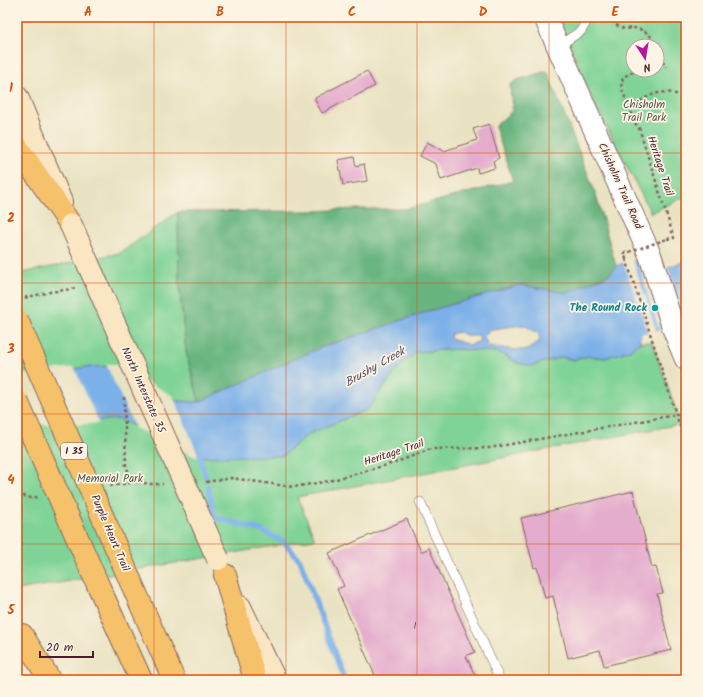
<svg xmlns="http://www.w3.org/2000/svg" width="703" height="697" font-family="Kalam,sans-serif">
	<rect width="100%" height="100%" fill="#fcf5e5"/>
	<filter id="ink" filterUnits="userSpaceOnUse"><feTurbulence type="fractalNoise" baseFrequency=".025" numOctaves="2"/><feDisplacementMap in="SourceGraphic" scale="8" xChannelSelector="R" yChannelSelector="G"/><feConvolveMatrix kernelMatrix="1 2 1 2 8 2 1 2 1" color-interpolation-filters="sRGB"/></filter>
	<filter id="wash" filterUnits="userSpaceOnUse"><feTurbulence type="fractalNoise" baseFrequency=".012" numOctaves="4" result="noise"/><feDisplacementMap in="SourceGraphic" scale="16" xChannelSelector="R" yChannelSelector="G"/><feGaussianBlur stdDeviation="0.9" result="paint"/><feColorMatrix in="noise" values="0 0 0 0 0 0 0 0 0 0 0 0 0 0 0 0 0 1.4 0 .05"/><feComposite in="paint" operator="in"/></filter>
	<g filter="url(#wash)">
		<rect width="100%" height="100%" fill="#eae3c3"/>
		<!-- green -->
		<g fill="#7fd396" stroke="#647960" fill-rule="evenodd">
			<path d="M558,17H677L686,32V196L651,213L593,101ZM633,46H657V70H633Z"/>
			<path d="M178,212L179,282L186,352L199,402L178,401L282,456L308,434L368,409L396,370L416,352L456,349L498,352L518,363L531,366L562,357L574,360L589,356L605,358L630,350L641,342H652L681,424L297,497L315,539L17,590V274L120,253Z"/>
		</g>
		<!-- forest -->
		<path fill="#67b57f" stroke="#586a55" d="M547,71L595,192L616,266L610,274L568,293L520,285L429,311L317,349L199,402L186,352L179,282L178,212L312,211L357,209H406L513,181L495,126L512,111L510,85L517,80Z"/>
		<!-- water -->
		<path fill="#7cb0e9" stroke="#63688a" fill-rule="evenodd" d="M632,260L668,267L686,261V317L655,331L639,337L641,342L630,350L605,358L589,356L574,360L562,357L531,366L518,363L498,352L456,349L416,352L396,370L368,409L308,434L282,456L200,457L119,419L70,423L17,377L87,367L114,366L177,401L199,402L317,349L429,311L520,285L568,293L610,274L616,266ZM524,325L539,334L540,341L527,350H515L488,346L484,336L492,329ZM459,332L469,336H479L480,341L470,345L450,339L451,334Z"/>
		<!-- pier -->
		<g fill="#eae3c3">
			<path d="M632,258L657,333L642,338L641,334L648,332L623,261Z"/>
			<path d="M637,259L667,265L684,319L660,331Z"/>
			<path d="M106,364H115L173,396L200,459L135,428Z"/>
			<path d="M74,367L99,423L70,425L29,424L17,429V375Z"/>
		</g>
		<g fill="none" stroke-linecap="round" stroke-linejoin="round">
			<!-- stream -->
			<g stroke="#7cb0e9" stroke-width="5.5">
				<path d="M200,449V457L206,478"/>
				<path d="M208,487L215,517L260,530L283,541L300,560L343,676L346,680"/>
			</g>
		</g>
		<g id="blocks">
			<!-- building -->
			<g fill="#e4accd">
				<path d="M367,71L375,86L322,113L315,100V98Z"/>
				<path d="M489,124L499,158L493,161L495,168L478,173L477,168L441,180L436,164L420,156L427,142L444,151L477,140L473,129Z"/>
				<path d="M354,157L356,166L364,164L367,181L343,185L338,160Z"/>
				<path d="M633,491L652,568L656,567L663,593L657,594L671,650L604,666L600,650L568,658L553,596L545,598L537,567L534,568L521,518Z"/>
				<path d="M407,519L421,552L429,548L475,652L466,656L477,680H377L337,589L344,586L329,553Z"/>
			</g>
		</g>
	</g>
	<g filter="url(#ink)">
		<use href="#blocks" fill-opacity="0" stroke="#826460" stroke-width="1"/>
		<g fill="none" stroke-linecap="round" stroke-linejoin="round">
			<!-- service casing -->
			<g stroke="#826460" stroke-width="10">
				<g id="service">
					<path d="M558,46L581,31L589,17"/>
					<path d="M420,502L500,680"/>
				</g>
			</g>
			<!-- tertiary casing -->
			<g stroke="#826460" stroke-width="24">
				<path id="tertiary" d="M545,17L650,255L674,330L686,359"/>
			</g>
			<!-- secondary casing -->
			<g stroke="#826460" stroke-width="24">
				<g id="secondary">
					<path d="M17,97L61,202"/>
					<path d="M240,607L275,680"/>
				</g>
			</g>
			<!-- motorway casing -->
			<g stroke="#826460" stroke-width="24">
				<g id="motorway">
					<path d="M17,147L71,225"/>
					<path d="M225,575L255,680"/>
					<path d="M131,582L174,680"/>
					<path d="M98,585L141,680"/>
					<path d="M22,635L50,680"/>
				</g>
			</g>
			<!-- path -->
			<g stroke="#826460" stroke-width="2.5" stroke-dasharray="3 3" stroke-linecap="butt">
				<path d="M607,17C613,22 618,28 626,29C628,29 630,28 632,28C643,28 653,35 655,46"/>
				<path d="M657,59L665,64L666,67"/>
				<path d="M631,109C620,88 613,75 642,70"/>
				<path d="M686,165C683,172 682,180 686,187"/>
				<path d="M667,239L674,238L639,128L632,119L631,109C646,94 668,85 686,100"/>
				<path d="M626,259L624,253L629,252"/>
				<path d="M19,299L50,292L77,288"/>
				<path d="M124,397L126,466L131,478L138,482L150,484H163"/>
				<path d="M206,482L231,478L293,487L329,481L394,463L431,449L489,448L686,413"/>
				<path d="M110,486L137,482"/>
				<path d="M17,494L31,498L38,497"/>
			</g>
			<!-- service -->
			<use href="#service" stroke="#fff" stroke-width="9"/>
			<!-- tertiary -->
			<use href="#tertiary" stroke="#fff" stroke-width="22"/>
			<!-- secondary -->
			<use href="#secondary" stroke="#fbe6c4" stroke-width="22"/>
			<!-- motorway -->
			<use href="#motorway" stroke="#f5c16b" stroke-width="22"/>
			<!-- secondary-bridge casing -->
			<g stroke="#826460" stroke-width="24" stroke-linecap="butt">
				<path id="secondary-bridge" d="M71,225L218,559"/>
			</g>
			<!-- motorway-bridge casing -->
			<g stroke="#826460" stroke-width="24" stroke-linecap="butt">
				<g id="motorway-bridge">
					<path d="M17,320L131,582"/>
					<path d="M17,401L98,585"/>
				</g>
			</g>
			<!-- path-bridge -->
			<g stroke="#826460" stroke-width="2.5" stroke-dasharray="3 3" stroke-linecap="butt">
				<path d="M629,252L667,239"/>
				<path d="M626,259L686,445"/>
			</g>
			<!-- secondary-bridge -->
			<use href="#secondary-bridge" stroke="#fbe6c4" stroke-width="22"/>
			<!-- motorway-bridge -->
			<use href="#motorway-bridge" stroke="#f5c16b" stroke-width="22"/>
		</g>
	</g>
	<!-- grid -->
	<path fill="none" stroke="#d8530f" stroke-width="1" stroke-opacity="0.55" d="M154,17V680M286,17V680M417,17V680M549,17V680M17,153H686M17,283H686M17,414H686M17,544H686"/>
	<!-- markers -->
	<circle fill="#0f9aa8" stroke="#fcf5e5" stroke-width="1.5" cx="655" cy="308" r="4"/>
	<g text-anchor="middle" dominant-baseline="central" stroke-width="3.5" stroke-linejoin="round" paint-order="stroke">
		<!-- number labels -->
		<g font-size="9" fill="#704254">
			<text x="415" y="626">1</text>
		</g>
		<!-- shield labels -->
		<rect fill="#fcf5e5" stroke="#7f5f63" stroke-width="1" x="61" y="443" width="26" height="16" rx="3"/>
		<g font-size="10" font-weight="bold" fill="#4a1f2b">
			<text x="74" y="451">I 35</text>
		</g>
		<!-- park labels -->
		<g font-size="11" fill="#5a554b" stroke="#fcf5e5">
			<text x="644" y="105">Chisholm<tspan x="644" dy="13">Trail Park</tspan></text>
			<text x="110" y="479">Memorial Park</text>
		</g>
		<!-- street labels -->
		<g font-size="11" fill="#4a1f2b" stroke="#fcf5e5">
			<text transform="translate(660 166) rotate(72)">Heritage Trail</text>
			<text transform="translate(620 186) rotate(66)">Chisholm Trail Road</text>
			<text transform="translate(143 390) rotate(66)">North Interstate 35</text>
			<text transform="translate(394 453) rotate(-18)">Heritage Trail</text>
			<text transform="translate(110 533) rotate(67)">Purple Heart Trail</text>
		</g>
		<!-- culture labels -->
		<g font-size="11" font-weight="bold" fill="#0d838f" stroke="#fcf5e5" text-anchor="end">
			<text x="647" y="308">The Round Rock</text>
		</g>
		<!-- water labels -->
		<g font-size="12" font-style="italic" fill="#5c526e" stroke="#fcf5e5">
			<text transform="translate(375 367) rotate(-30)">Brushy Creek</text>
		</g>
	</g>
	<!-- margin -->
	<rect width="703" height="697" fill="none" stroke="#fcf5e5" stroke-width="44"/>
	<!-- north arrow -->
	<g transform="translate(645 58) rotate(168)"><circle r="19" fill="#fcf5e5" stroke="#b59f9b"/>
	<path d="M0-3L7 15L0 10L-7 15Z" fill="#b5179e"/>
	<text y="-6" font-size="11" font-weight="bold" text-anchor="middle" fill="#4a1f2b">N</text>
	</g>
	<!-- scale -->
	<path d="M40 651v6h53v-6" fill="none" stroke="#4a1f2b" stroke-width="2"/>
	<text x="46" y="651" font-size="12" fill="#4a1f2b" stroke="#fcf5e5" stroke-width="3" paint-order="stroke">20 m</text>
	<rect x="22" y="22" width="659" height="653" fill="none" stroke="#d8530f" stroke-width="1.5"/>
	<g font-size="13" text-anchor="middle" font-weight="bold" fill="#d8530f">
		<text x="88" y="16">A</text>
		<text x="220" y="16">B</text>
		<text x="352" y="16">C</text>
		<text x="483" y="16">D</text>
		<text x="615" y="16">E</text>
		<text x="11" y="92">1</text>
		<text x="11" y="222">2</text>
		<text x="11" y="353">3</text>
		<text x="11" y="484">4</text>
		<text x="11" y="614">5</text>
	</g>
</svg>
